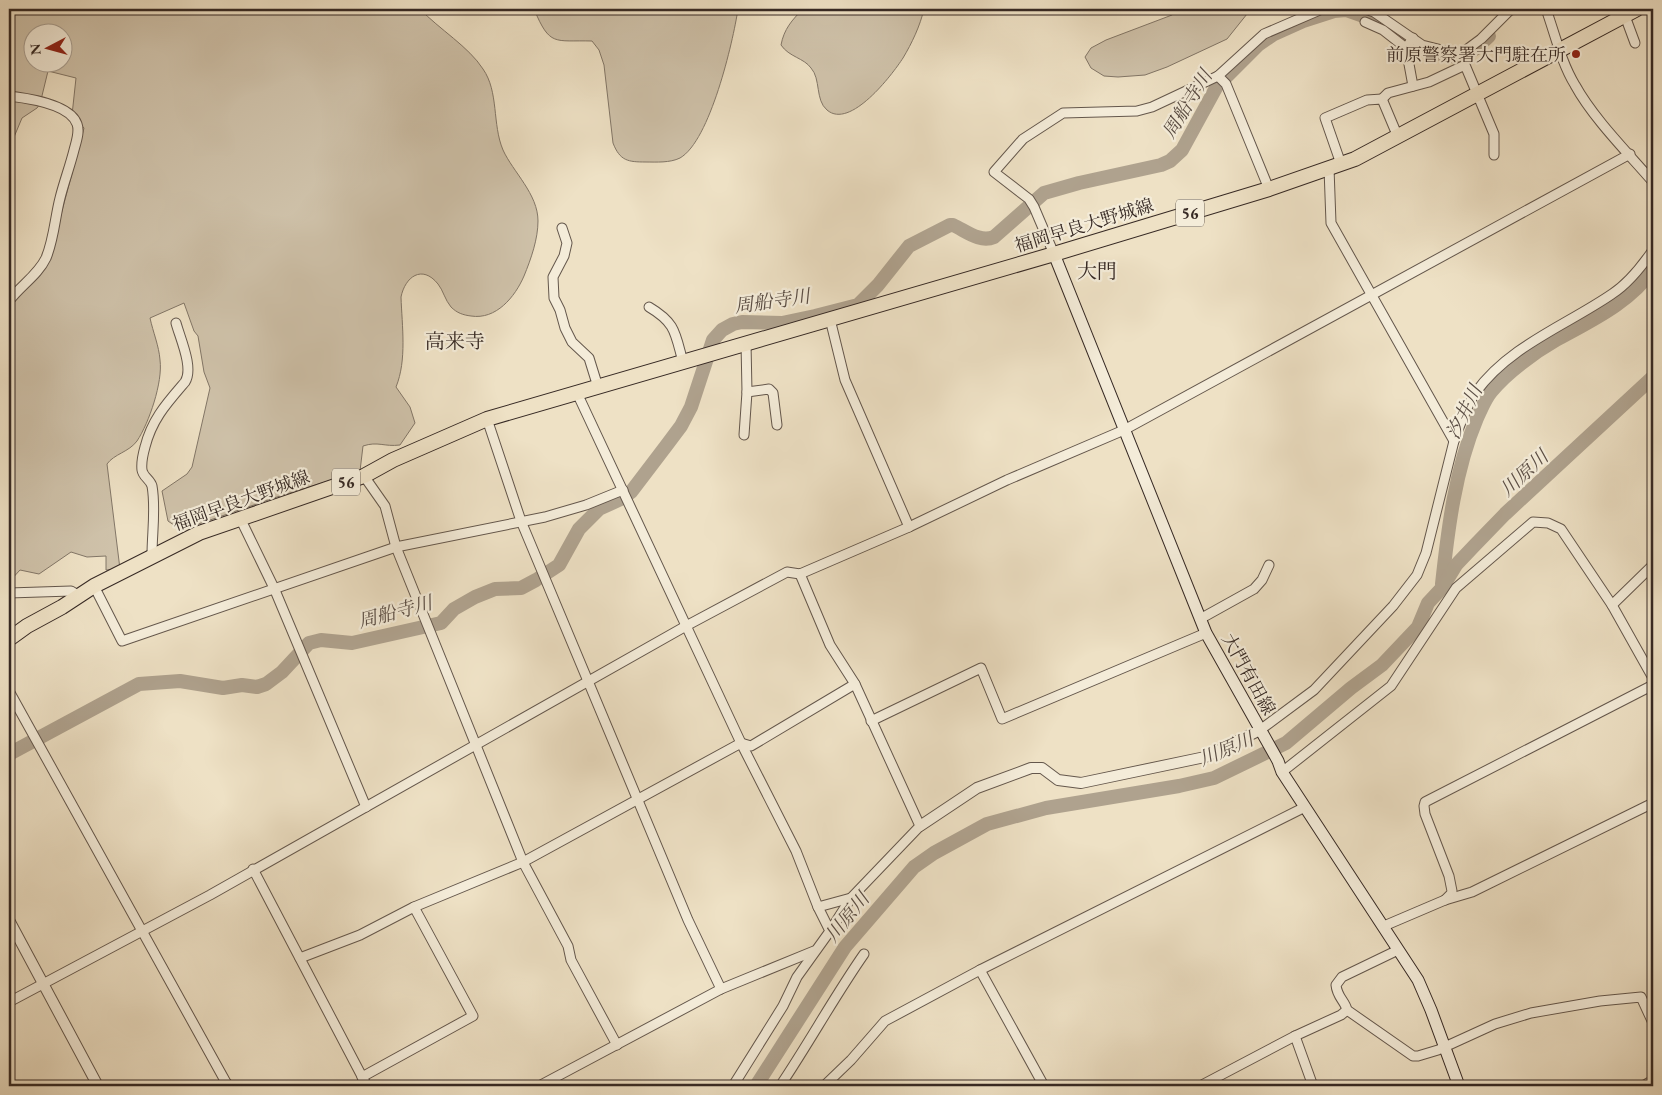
<svg xmlns="http://www.w3.org/2000/svg" width="1662" height="1095" font-family="'EB Garamond','Noto Serif JP',serif">
	<rect width="100%" height="100%" fill="#eee1c5"/>
	<filter id="stains"><feTurbulence type="fractalNoise" baseFrequency=".004" numOctaves="4"/><feColorMatrix values="0 0 0 0 .2 0 0 0 0 .09 0 0 0 0 .02 0 0 0 .5 -.17"/></filter>
	<radialGradient id="worn" r=".72"><stop offset=".6" stop-color="#630" stop-opacity="0"/><stop offset="1" stop-color="#630" stop-opacity=".3"/></radialGradient>
	<!-- green -->
	<g fill="#cfc2aa" stroke="#827667" fill-rule="evenodd">
		<path d="M9,9H420C439,29 469,47 483,69C499,92 492,124 503,150C513,172 538,194 538,221C538,239 531,259 524,276C515,297 496,320 471,316C463,315 457,313 451,307C445,300 443,290 438,284C422,264 405,277 401,297C402,326 407,360 396,387L410,407L415,423L400,445C384,447 378,441 363,446L360,471L277,497L181,530L168,521L162,491L187,474L192,467L210,388L204,372L198,336L194,331L184,303L150,318C153,332 159,346 160,360C163,382 149,423 137,441C129,452 114,454 107,464L120,569L106,570V556L87,557L71,552L39,574L20,570L9,582V308L16,297L49,260L84,128L72,115L76,78L48,71L40,104L37,108L22,118L9,149ZM32,32H62V62H32Z"/>
		<path d="M534,9H738C733,42 710,141 680,158C670,163 656,162 646,162C628,162 620,161 613,143L604,65L599,50L592,41C554,40 550,47 534,9Z"/>
		<path d="M803,9H924C920,26 912,43 903,58C892,75 850,130 827,110C815,100 821,79 811,68C804,58 789,57 781,45C784,29 792,20 803,9Z"/>
		<path d="M1179,9H1251L1227,39L1167,67L1145,75L1118,77L1104,76L1091,68L1085,57L1091,48L1106,40L1172,15Z"/>
	</g>
	<g fill="none" stroke-linecap="round" stroke-linejoin="round">
		<!-- river -->
		<g stroke="#afa28e" stroke-width="14">
			<path d="M1442,584C1448,529 1455,470 1477,418C1481,410 1485,399 1491,392C1506,373 1535,352 1556,340C1590,321 1630,303 1653,269"/>
			<path d="M9,754L139,684L180,681L223,688L242,685L257,687L266,684L282,672L309,643L321,640L352,643L441,623L454,609L475,597L495,589L521,588L536,580L559,565L579,529L599,509L623,498L631,492L666,446L681,426L691,407L713,340L722,330L733,324L742,322L782,323L815,316L858,305L878,285L909,246L950,225H953C966,231 980,243 994,237L1044,193L1079,183L1161,165L1170,161L1182,150L1217,86L1258,45L1274,34L1303,21L1334,11L1346,10L1383,23L1419,49L1450,56L1461,57L1475,49L1489,36"/>
			<path d="M756,1086L845,947L914,867L934,853L987,824L1046,808L1179,786L1214,778L1286,743L1351,688L1382,665L1418,627L1428,603L1442,588L1456,565L1474,546L1505,514L1653,377"/>
		</g>
		<!-- minor casing -->
		<g stroke="#64574c" stroke-width="11">
			<g id="minor">
				<path d="M1365,9L1374,12L1422,45L1450,52L1462,53L1481,39L1509,11L1514,9"/>
				<path d="M1546,9C1555,34 1561,62 1575,85C1593,118 1628,153 1653,182"/>
				<path d="M1625,16L1635,43"/>
				<path d="M1365,22L1383,30L1406,48"/>
				<path d="M1413,38L1406,48L1413,86"/>
				<path d="M1218,76L1226,84L1269,189"/>
				<path d="M9,96C26,98 70,104 77,124C80,132 76,142 74,150C70,166 64,182 60,198C55,217 54,239 46,258C38,275 20,286 9,301"/>
				<path d="M1382,99L1388,93L1429,82L1465,65L1494,134V155"/>
				<path d="M1341,164L1325,118L1367,100L1382,99L1398,137"/>
				<path d="M1329,168L1331,223L1454,441"/>
				<path d="M562,228L567,243L564,256L553,277L554,298L560,310L565,328L572,342L589,358L598,387"/>
				<path d="M1054,254L1034,207L1029,199L994,172L1023,139L1063,113L1137,111L1152,107L1218,76L1264,34L1322,9"/>
				<path d="M649,307C676,323 675,333 683,362"/>
				<path d="M830,319L845,380L909,527"/>
				<path d="M747,392L769,389L773,393L777,425"/>
				<path d="M577,393L741,743L796,851L818,907L830,931L797,977L783,1006L733,1086"/>
				<path d="M487,419L521,521L688,920L721,989"/>
				<path d="M744,435L747,392L746,343"/>
				<path d="M364,476L385,506L396,547L523,862L568,946L571,960L617,1045"/>
				<path d="M240,518L274,588L366,807"/>
				<path d="M152,555C152,533 156,508 152,486C150,479 143,477 142,470C141,462 143,454 145,447C152,419 167,403 185,382C194,368 180,338 176,323"/>
				<path d="M800,574L830,645L855,684"/>
				<path d="M94,586L122,641L396,547L545,517L586,505L623,490"/>
				<path d="M9,593L71,591L78,595"/>
				<path d="M1612,605L1653,565"/>
				<path d="M1200,619L1254,589L1262,580L1269,565"/>
				<path d="M9,691L228,1086"/>
				<path d="M871,721L981,668L1002,719L1206,633"/>
				<path d="M1260,730L1314,690L1393,606L1417,575L1426,553L1454,441C1460,425 1466,406 1476,392C1509,346 1567,325 1612,294C1629,283 1642,266 1653,250"/>
				<path d="M1282,772L1391,686L1456,588L1533,522L1548,523L1561,529L1612,605L1653,678"/>
				<path d="M253,869L367,1086"/>
				<path d="M1445,900L1451,894L1452,891L1449,876L1425,814L1424,806L1425,802L1653,685"/>
				<path d="M1384,926L1445,900L1472,892L1653,803"/>
				<path d="M830,931L851,898"/>
				<path d="M1398,950L1342,977L1336,985C1337,997 1345,1001 1347,1010L1413,1056H1418L1438,1050L1495,1024L1531,1013L1600,1001L1641,997L1653,1023"/>
				<path d="M300,958L360,935L414,907L523,862L741,743L751,746L855,684L920,826L851,898L818,907"/>
				<path d="M980,970L1044,1086"/>
				<path d="M9,1002L210,895L686,626L787,572L800,574L909,527L1007,480L1124,430L1630,154"/>
				<path d="M1295,1036L1313,1086"/>
				<path d="M362,1077L473,1016L414,907"/>
				<path d="M539,1086L721,989L814,951"/>
				<path d="M780,1086C809,1043 834,997 864,954"/>
				<path d="M824,1086L851,1060L885,1021L980,970L1305,807"/>
				<path d="M1200,1086L1295,1036L1341,1015L1347,1010"/>
				<path d="M1643,1086L1653,1080"/>
			</g>
		</g>
		<!-- tertiary casing -->
		<g stroke="#64574c" stroke-width="12">
			<g id="tertiary">
				<path d="M920,826L977,788L1031,768H1042L1058,780L1081,783L1205,757L1260,730"/>
				<path d="M9,920L98,1086"/>
				<path d="M223,1086L227,1084"/>
			</g>
		</g>
		<!-- secondary casing -->
		<g stroke="#362924" stroke-width="13">
			<path id="secondary" d="M1054,254L1206,633L1278,761L1282,772L1418,980L1431,1010L1459,1086"/>
		</g>
		<!-- primary casing -->
		<g stroke="#362924" stroke-width="16">
			<path id="primary" d="M9,639L27,626L62,607L94,586L199,533L364,476L393,460L487,419L1054,254L1269,189L1355,159L1637,9"/>
		</g>
		<!-- minor -->
		<use href="#minor" stroke="#f4ecd9" stroke-width="9"/>
		<!-- tertiary -->
		<use href="#tertiary" stroke="#f4ecd9" stroke-width="10"/>
		<!-- secondary -->
		<use href="#secondary" stroke="#f4ecd9" stroke-width="11"/>
		<!-- primary -->
		<use href="#primary" stroke="#eee1c5" stroke-width="14"/>
	</g>
	<!-- markers -->
	<circle fill="#8f2418" stroke="#f4ecd9" stroke-width="2" cx="1576" cy="54" r="5"/>
	<g text-anchor="middle" dominant-baseline="central" stroke-width="4.5" stroke-linejoin="round" paint-order="stroke">
		<!-- shield labels -->
		<g fill="#f4ecd9" stroke="#6f645a" stroke-width="1">
			<rect x="1176" y="199.5" width="28" height="27" rx="4"/>
			<rect x="332" y="468.5" width="28" height="27" rx="4"/>
		</g>
		<g font-size="16" font-weight="bold" fill="#362924">
			<text x="1190" y="213">56</text>
			<text x="346" y="482">56</text>
		</g>
		<!-- poi labels -->
		<g font-size="18" fill="#362924" stroke="#f4ecd9" text-anchor="end">
			<text x="1566" y="54">前原警察署大門駐在所</text>
		</g>
		<!-- street labels -->
		<g font-size="18" fill="#362924" stroke="#f4ecd9">
			<text transform="translate(1084 225) rotate(-17)">福岡早良大野城線</text>
			<text transform="translate(241 500) rotate(-20)">福岡早良大野城線</text>
			<text transform="translate(1249 674) rotate(61)">大門有田線</text>
		</g>
		<!-- water labels -->
		<g font-size="19" font-style="italic" fill="#5a4d44" stroke="#f4ecd9">
			<text transform="translate(1187 104) rotate(-58)">周船寺川</text>
			<text transform="translate(772 301) rotate(-8)">周船寺川</text>
			<text transform="translate(1464 412) rotate(-64)">汐井川</text>
			<text transform="translate(1524 473) rotate(-43)">川原川</text>
			<text transform="translate(395 612) rotate(-15)">周船寺川</text>
			<text transform="translate(1226 749) rotate(-23)">川原川</text>
			<text transform="translate(847 917) rotate(-51)">川原川</text>
		</g>
		<!-- quarter labels -->
		<g font-size="20" fill="#362924" stroke="#f4ecd9">
			<text x="1097" y="271">大門</text>
			<text x="455" y="341">高来寺</text>
		</g>
	</g>
	<!-- margin -->
	<rect width="1662" height="1095" fill="none" stroke="#eee1c5" stroke-width="30"/>
	<rect x="10" y="10" width="1642" height="1075" fill="none" stroke="#362924" stroke-width="2.5"/>
	<rect x="15" y="15" width="1632" height="1065" fill="none" stroke="#362924"/>
	<!-- north arrow -->
	<g transform="translate(48 48) rotate(264)"><circle r="24" fill="#f4ecd9" stroke="#a89e91"/>
	<path d="M0-4L9 19L0 12L-9 19Z" fill="#8f2418"/>
	<text y="-8" font-size="14" font-weight="bold" text-anchor="middle" fill="#362924">N</text>
	</g>
	<rect width="100%" height="100%" filter="url(#stains)"/>
	<rect width="100%" height="100%" fill="url(#worn)"/>
</svg>
